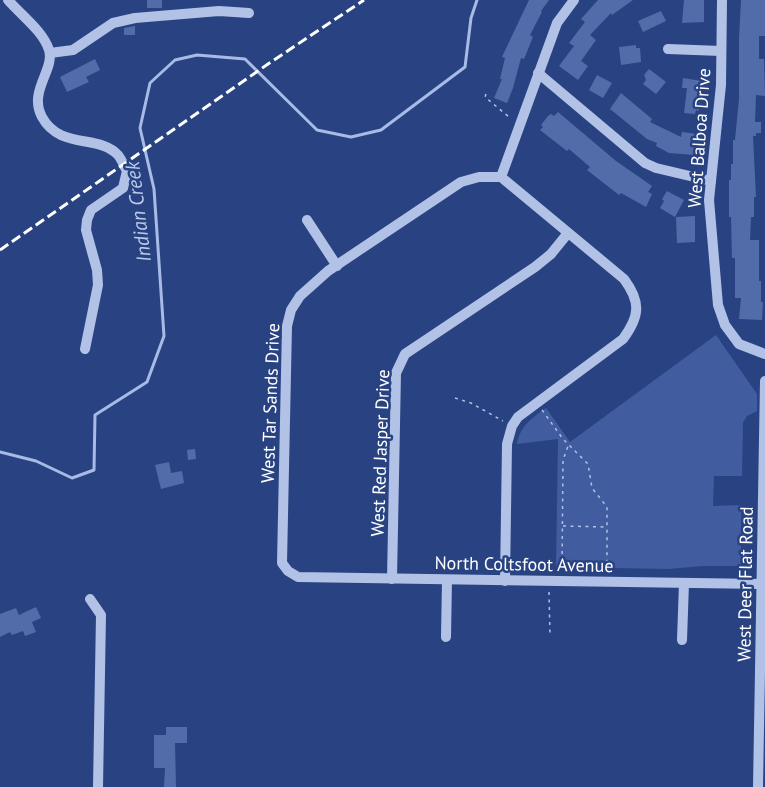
<svg xmlns="http://www.w3.org/2000/svg" width="765" height="787" font-family="'PT Sans',sans-serif">
	<rect width="100%" height="100%" fill="#294382"/>
	<!-- green -->
	<path fill="#415da0" d="M716,335L757,394V411L747,416L743,422L742,476H714L713,506L741,505V566H703L668,569L556,567L558,439L517,444C520,426 532,418 546,408L570,442Z"/>
	<g fill="none" stroke-linecap="round" stroke-linejoin="round">
		<!-- stream -->
		<path stroke="#a7bbe6" stroke-width="3" d="M0,452L36,461L72,478L94,470L95,415L147,382L164,336L154,189L140,128L150,83L175,60L197,55L245,59L317,130L351,137L381,130L465,67L471,18L477,0"/>
	</g>
	<!-- building -->
	<g fill="#526caa">
		<rect x="147" y="0" width="15" height="8"/>
		<path d="M529,0H549L541,11L542,12L530,35L533,37L524,59L521,58L513,88L507,103L494,98L502,79H500L505,58L502,57Z"/>
		<path d="M598,0H633L612,15L611,13L590,35L596,40L581,61L588,66L578,80L559,66L574,46L569,43L585,22L581,19Z"/>
		<path d="M684,0H704V22L682,23Z"/>
		<path d="M741,0H765V36H759V59H764L765,96L756,95L755,122H761V133H756V136H753L756,197H754V217H751L750,240H759V281H761V302H763L762,320L739,319L741,298H735V258H732L731,217H729V180H731V164H733V140H735L739,99V39Z"/>
		<path d="M661,11L666,21L643,32L638,21Z"/>
		<path d="M135,26V35H124V28Z"/>
		<path d="M636,45V48H640L641,62L621,65L619,47Z"/>
		<path d="M95,59L100,70L86,77L89,82L67,92L60,77Z"/>
		<path d="M649,69L666,82L656,94L643,84L646,80L644,75Z"/>
		<path d="M597,75L612,83L603,98L589,90Z"/>
		<path d="M683,78L702,81L699,111L696,110L695,114L684,113L687,88H682Z"/>
		<path d="M621,93L652,119L650,122L681,137L682,132L697,134L694,155L669,153L656,146L657,143L647,139L610,109Z"/>
		<path d="M558,112L616,161L652,186L648,192L652,194L646,207L621,193L619,195L587,170L590,167L569,149L567,151L540,130L543,127L541,125L548,116L551,114L554,116Z"/>
		<path d="M667,191L684,200L675,217L660,208L664,201L662,199Z"/>
		<path d="M695,216V242L677,243L676,217Z"/>
		<path d="M195,449L196,459L188,460L187,450Z"/>
		<path d="M169,462L171,473L182,471L184,483L161,489L155,465Z"/>
		<path d="M36,607L41,618L32,622L36,632L25,636L23,631L12,635L10,632L0,637V614L16,608L19,615Z"/>
		<path d="M166,727H187V743H175L176,787H164L165,768H154V735H166Z"/>
	</g>
	<g fill="none" stroke-linecap="round" stroke-linejoin="round">
		<!-- path -->
		<g stroke="#b2c2e6" stroke-width="1.5" stroke-dasharray="3 4.5" stroke-linecap="butt">
			<path d="M486,94L485,97L509,117"/>
			<path d="M455,398L471,403L503,421"/>
			<path d="M542,410L563,439L588,464L592,488L607,507V569"/>
			<path d="M563,526L607,527"/>
			<path d="M562,569L563,460L568,446"/>
			<path d="M549,592L550,636"/>
		</g>
		<!-- minor -->
		<g stroke="#b2c2e6" stroke-width="10">
			<path d="M8,0C21,15 43,31 49,50C55,70 28,91 42,117C60,150 99,134 118,155C122,160 124,166 127,171L123,188L91,210L87,220L86,230L97,270L98,285L85,349"/>
			<path d="M722,0L721,85L709,200L718,305L725,325L739,344L765,354"/>
			<path d="M668,49L721,51"/>
			<path d="M50,53L73,50L113,23L135,18L219,11L249,13"/>
			<path d="M538,73L645,163L656,168L711,181"/>
			<path d="M501,177H479L461,182L328,271L300,296L291,310L287,326L282,563L288,571L298,577L762,584"/>
			<path d="M501,177L624,279C641,302 640,316 623,339L518,417L512,426L507,444L505,581"/>
			<path d="M501,177L557,23L574,0"/>
			<path d="M307,220L337,266"/>
			<path d="M392,579L396,373L405,354L535,267L551,254L568,233"/>
			<path d="M90,599L101,615L98,787"/>
			<path d="M446,637L447,580"/>
			<path d="M682,640L684,583"/>
			<path d="M758,787L765,381"/>
		</g>
		<!-- rail -->
		<path stroke="#fff" stroke-width="3" stroke-dasharray="10 4.5" stroke-linecap="butt" d="M0,250L268,64L364,0"/>
	</g>
	<g text-anchor="middle" dominant-baseline="central" stroke-width="5" stroke-linejoin="round" paint-order="stroke">
		<!-- street labels -->
		<g font-size="18" fill="#fff" stroke="#294382">
			<text transform="translate(699 138) rotate(-86)">West Balboa Drive</text>
			<text transform="translate(270 403) rotate(-88)">West Tar Sands Drive</text>
			<text transform="translate(380 453) rotate(-88)">West Red Jasper Drive</text>
			<text transform="translate(524 564) rotate(1)">North Coltsfoot Avenue</text>
			<text transform="translate(745 584) rotate(-89)">West Deer Flat Road</text>
		</g>
		<!-- water labels -->
		<g font-size="20" font-style="italic" fill="#becced" stroke="#294382">
			<text transform="translate(138 212) rotate(-97)">Indian Creek</text>
		</g>
	</g>
</svg>
